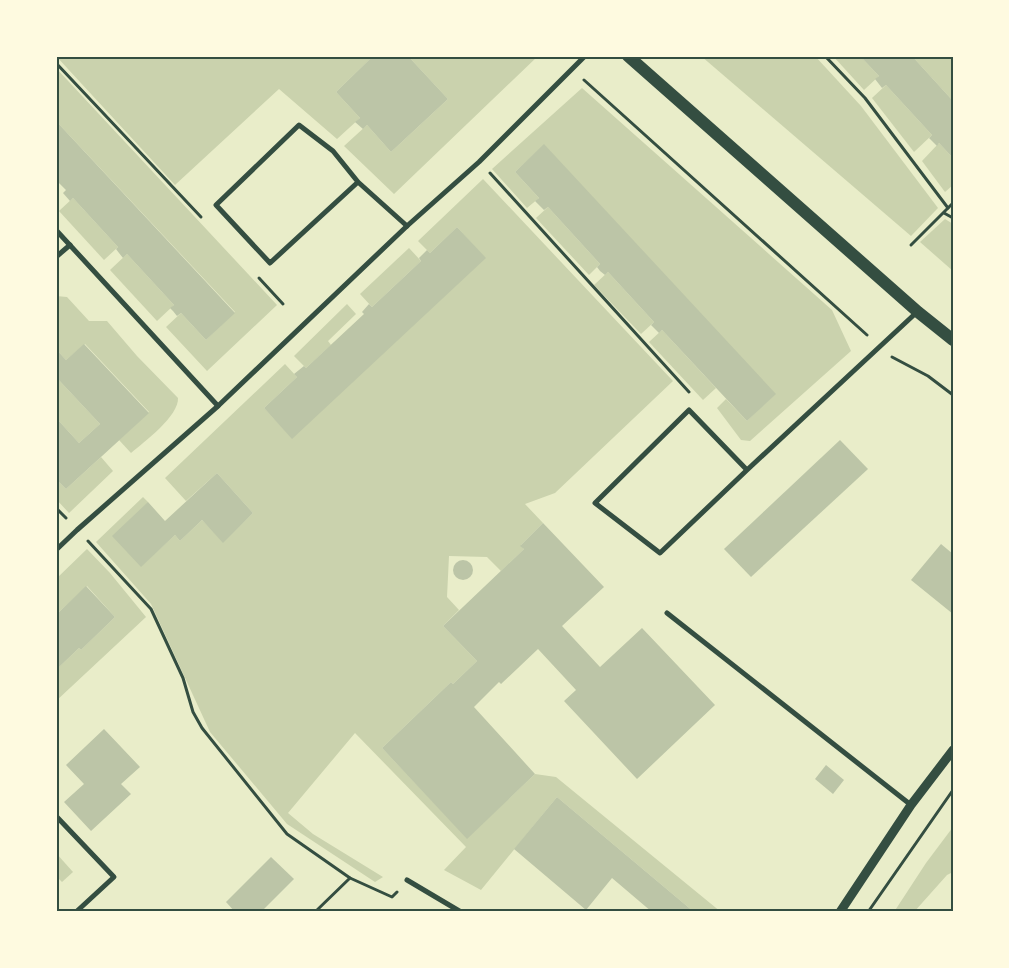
<svg xmlns="http://www.w3.org/2000/svg" width="1009" height="968" font-family="'Fira Sans Condensed',sans-serif">
	<rect width="100%" height="100%" fill="#e9edc9"/>
	<!-- green -->
	<g fill="#cad2ad">
		<path d="M56,56H373L336,92L360,118L337,139L279,89L175,185Z"/>
		<path d="M408,56H538L394,194L344,146L367,125L391,152L448,99Z"/>
		<path d="M701,56H815L861,106L938,208L911,236Z"/>
		<path d="M833,56H860L879,76L864,90Z"/>
		<path d="M912,56H953V101Z"/>
		<path d="M56,68L277,305L207,371L166,327L181,313L206,340L235,312L56,121Z"/>
		<path d="M886,85L932,135L914,152L872,98Z"/>
		<path d="M582,88L832,310L851,351L750,441L741,440L717,408L726,399L747,421L775,394L544,145L515,172L539,198L527,208L492,169Z"/>
		<path d="M939,143L953,158V185L945,192L922,161Z"/>
		<path d="M483,179L673,381L555,493L525,504L543,523L521,545L524,549L501,571L487,557L449,556L447,597L459,610L443,626L477,661L453,684L451,682L382,748L467,838L535,774L556,777L721,912H694L557,797L481,890L444,870L466,847L355,733L288,813L313,834L383,877L375,882L287,824L210,732L151,604L96,542L143,497L148,502L141,566L175,535L180,541L202,520L223,542L253,513L217,473L186,501L165,478L285,364L297,377L264,408L292,438L485,258L457,227L430,253L418,241Z"/>
		<path d="M73,198L118,247L104,260L59,211Z"/>
		<path d="M548,207L600,264L589,275L536,218Z"/>
		<path d="M945,219L953,224V271L920,242Z"/>
		<path d="M409,248L421,261L372,307L360,294Z"/>
		<path d="M127,254L174,305L157,321L110,270Z"/>
		<path d="M608,272L654,322L641,334L594,285Z"/>
		<path d="M56,296L67,297L89,321H107L137,356L178,398C179,416 144,442 131,453L119,440L149,412L85,344L66,360L56,349Z"/>
		<path d="M347,304L356,314L328,341L331,345L306,368L294,356Z"/>
		<path d="M662,330L716,388L703,400L649,342Z"/>
		<path d="M56,377L100,424L79,443L58,420L56,422Z"/>
		<path d="M101,457L113,471L69,513L56,499V479L66,489Z"/>
		<path d="M87,549L110,573L146,617L56,701V670L79,648L81,650L115,617L87,586L59,612L56,608V579Z"/>
		<path d="M953,827V872L947,875L914,912H894L926,863Z"/>
		<path d="M56,853L73,872L62,882L56,876Z"/>
	</g>
	<!-- building -->
	<g fill="#bcc5a7">
		<path d="M373,56H408L448,99L391,152L367,125L363,129L355,122L360,118L336,92Z"/>
		<path d="M860,56H912L953,101V158L939,143L937,146L929,138L932,135L886,85L882,88L875,79L879,76Z"/>
		<path d="M56,121L235,313L206,340L181,313L177,316L173,311L170,308L174,305L127,254L123,258L119,253L116,249L118,247L73,198L70,201L63,193L66,190L56,180Z"/>
		<path d="M544,144L776,394L747,421L662,330L659,333L651,325L654,322L608,272L605,275L600,271L597,267L600,264L548,207L544,210L535,201L539,198L515,172Z"/>
		<path d="M457,227L486,258L292,439L264,408L297,377L294,374L304,366L306,368L364,314L362,312L369,304L372,307L421,261L419,258L427,250L430,253Z"/>
		<path d="M84,344L149,413L66,489L56,479V422L58,420L79,443L100,424L56,377V349L66,360Z"/>
		<path d="M840,440L868,469L751,577L724,549Z"/>
		<path d="M217,473L253,513L223,543L202,520L180,541L175,535L141,567L112,536L148,502L165,521Z"/>
		<path d="M543,523L604,587L562,626L600,667L642,628L715,705L637,779L564,701L576,690L538,649L501,684L499,682L474,707L535,774L467,839L382,748L451,682L453,684L477,661L443,626L524,549L520,546Z"/>
		<path d="M941,544L953,554V614L911,580Z"/>
		<circle cx="463" cy="570" r="10"/>
		<path d="M86,586L115,617L81,650L79,648L56,670V615Z"/>
		<path d="M104,729L140,767L121,784L131,794L91,831L64,802L84,784L66,765Z"/>
		<path d="M826,765L844,780L833,794L815,779Z"/>
		<path d="M557,797L694,912H652L612,878L586,910L514,849Z"/>
		<path d="M271,857L294,879L261,912H235L226,902Z"/>
	</g>
	<g fill="none" stroke-linecap="round" stroke-linejoin="round">
		<!-- path -->
		<g stroke="#344e41" stroke-width="3">
			<path d="M825,56L865,98L948,208"/>
			<path d="M56,63L201,217"/>
			<path d="M584,80L867,335"/>
			<path d="M490,173L689,392"/>
			<path d="M944,213L953,218"/>
			<path d="M911,245L953,203"/>
			<path d="M259,278L283,304"/>
			<path d="M892,357L928,376L953,395"/>
			<path d="M56,508L66,518"/>
			<path d="M88,541L151,609L183,678L193,712L202,728L287,834L350,878L392,897L397,892"/>
			<path d="M315,912L350,878"/>
			<path d="M868,912L953,790"/>
		</g>
		<!-- minor -->
		<g stroke="#344e41" stroke-width="5">
			<path d="M358,182L270,263L216,205L299,125L333,151L358,182L407,226"/>
			<path d="M56,230L218,406"/>
			<path d="M56,257L70,245"/>
			<path d="M747,470L689,410L595,503L660,553L747,470L917,312"/>
			<path d="M56,550L77,530L218,406L407,226L479,162L585,56"/>
			<path d="M667,613L911,805"/>
			<path d="M56,816L114,877L76,912"/>
			<path d="M407,880L461,912"/>
		</g>
		<!-- tertiary -->
		<path stroke="#344e41" stroke-width="9" d="M840,912L911,805L953,750"/>
		<!-- primary -->
		<path stroke="#344e41" stroke-width="12" d="M628,56L918,312L953,340"/>
	</g>
	<!-- border -->
	<rect width="1009" height="968" fill="none" stroke="#fefae0" stroke-width="115"/>
	<rect x="58" y="58" width="894" height="852" fill="none" stroke="#344e41" stroke-width="2"/>
</svg>
